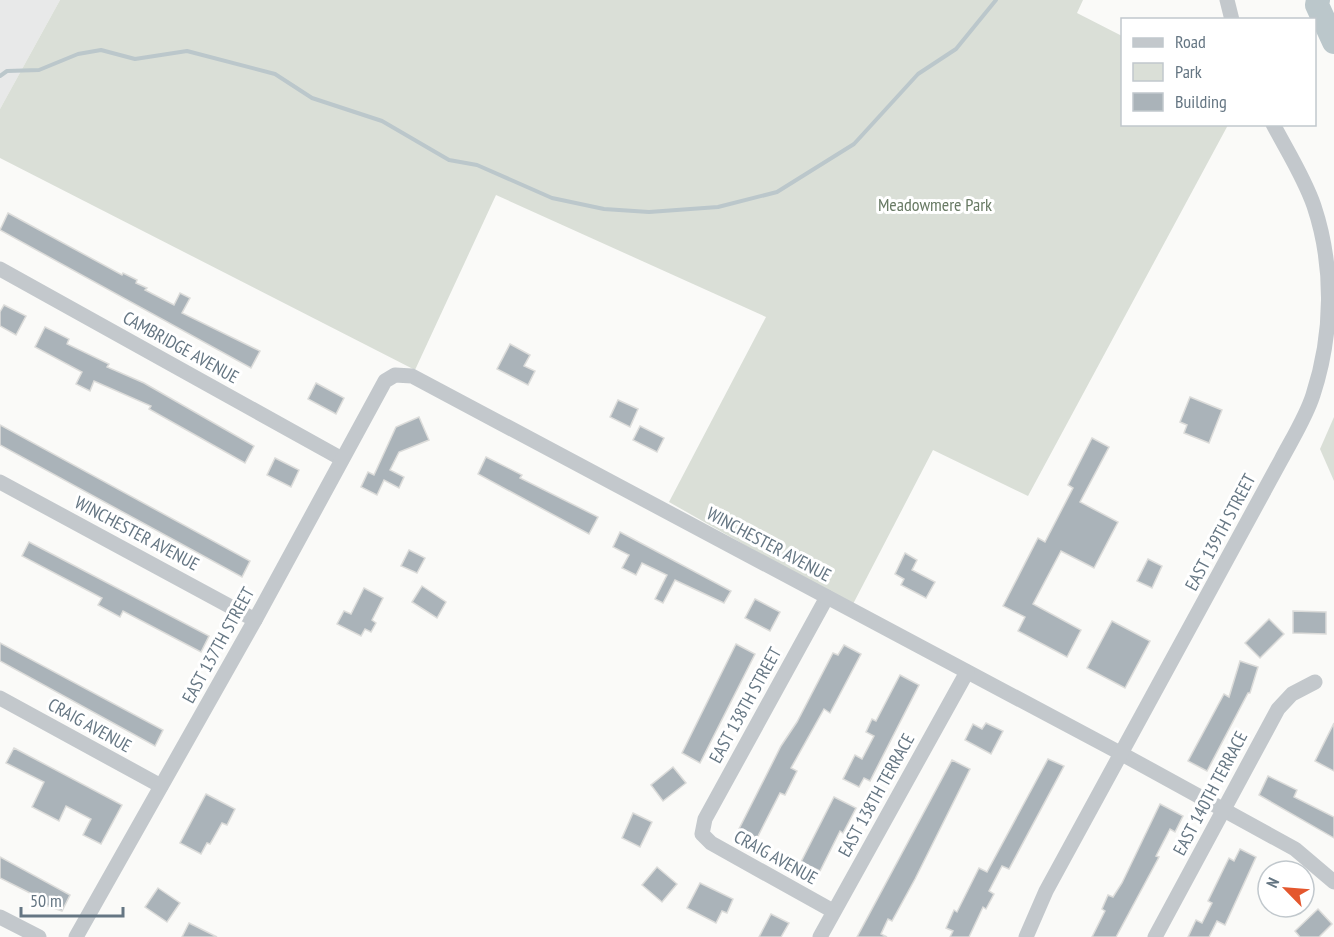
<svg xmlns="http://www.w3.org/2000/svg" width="1334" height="937" font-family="'PT Sans Narrow',sans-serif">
	<rect width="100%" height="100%" fill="#fafaf8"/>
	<!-- built -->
	<path fill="#e8e9e9" d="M0,0H60L0,109Z"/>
	<!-- green -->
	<g fill="#dadfd7">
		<path d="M60,0H1083L1077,13L1122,36V124L1228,125L1028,496L933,450L852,606L669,502L766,317L496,195L415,370L0,158V109Z"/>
		<path d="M1334,417V481L1320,449Z"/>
	</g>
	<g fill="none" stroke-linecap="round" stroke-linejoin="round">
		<!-- stream -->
		<path stroke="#bbc7cb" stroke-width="4" d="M0,76L7,71L39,70L78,54L101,50L135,59L187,51L275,74L312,98L382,121L449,160L477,165L552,198L604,209L649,212L718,207L777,192L854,144L918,74L956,49L996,0"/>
		<!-- river -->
		<path stroke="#bbc7cb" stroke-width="24" d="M1318,0L1317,5L1334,42"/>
	</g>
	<!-- building -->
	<g fill="#aab3b9" stroke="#dcdcda" stroke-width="1.5">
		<path d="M8,213L122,275L123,273L137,280L136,283L147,288L145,290L174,305L180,293L190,298L182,313L260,351L251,368L0,230Z"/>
		<path d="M4,305L26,316L16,335L0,326V312Z"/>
		<path d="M45,327L69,339L67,344L109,364L107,367L144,383L254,446L245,463L149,409L151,406L94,381L90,391L76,384L82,372L35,347Z"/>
		<path d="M510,344L530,355L524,366L535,371L528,385L497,369Z"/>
		<path d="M316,383L344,398L336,414L308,399Z"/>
		<path d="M1190,397L1222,410L1209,443L1184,433L1187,425L1180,422Z"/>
		<path d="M618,400L638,409L630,427L610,417Z"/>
		<path d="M419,417L429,440L399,452L390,470L404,477L399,488L384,480L377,495L361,487L368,472L374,475L396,427Z"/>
		<path d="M0,425L250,561L242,577L0,445Z"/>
		<path d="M640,426L664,438L657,452L633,440Z"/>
		<path d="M1092,438L1109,447L1080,502L1118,522L1094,568L1061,551L1033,604L1081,630L1067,657L1018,631L1025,617L1003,606L1038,538L1045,542L1073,488L1068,485Z"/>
		<path d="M486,457L522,475L520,478L598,517L589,534L478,474Z"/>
		<path d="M275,458L299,470L291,487L267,475Z"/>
		<path d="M620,532L731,591L724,603L675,580L663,603L655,599L667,575L642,563L636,575L622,568L629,555L613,547Z"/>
		<path d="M29,542L209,636L201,652L123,611L120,617L98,605L102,598L22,556Z"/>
		<path d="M409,550L425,558L417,573L401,566Z"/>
		<path d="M905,553L917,560L912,570L935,582L926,598L901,585L904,579L895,574Z"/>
		<path d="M1148,559L1162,566L1152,588L1137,581Z"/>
		<path d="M422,586L446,602L437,618L412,602Z"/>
		<path d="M364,588L383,598L372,620L376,623L371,632L365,629L361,636L337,624L344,611L351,614Z"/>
		<path d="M755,599L780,612L770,631L745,618Z"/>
		<path d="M1293,611L1326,612V634L1293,633Z"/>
		<path d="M1269,619L1284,634L1260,658L1245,643Z"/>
		<path d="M1112,621L1150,641L1125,688L1087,668Z"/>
		<path d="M0,643L163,730L155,746L0,661Z"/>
		<path d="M736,644L755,654L700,763L682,753Z"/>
		<path d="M844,645L861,654L830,713L824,709L791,768L797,771L785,795L780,793L757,838L739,829L781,746L797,722L833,653L838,655Z"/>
		<path d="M1240,661L1258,667L1250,693H1248L1207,771L1188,761L1224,694L1229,697Z"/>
		<path d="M900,675L919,685L870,781L864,778L859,787L843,779L855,755L862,759L874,736L866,732L872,719L876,721Z"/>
		<path d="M986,723L1003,731L991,754L965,740L973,724L982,729Z"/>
		<path d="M1334,723V771L1315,761Z"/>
		<path d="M14,748L122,805L101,844L83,835L91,819L66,806L59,821L32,807L44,782L6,763Z"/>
		<path d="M1048,759L1064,766L1009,869L1002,866L989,891L994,894L986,909L983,907L969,937H950L953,931L946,928L954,910L957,912L979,868L987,872Z"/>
		<path d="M952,760L970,769L915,879L892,921L888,919L881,934L887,937H857Z"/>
		<path d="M673,767L686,783L663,801L651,785Z"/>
		<path d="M1268,776L1297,790L1294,797L1334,817V838L1259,795Z"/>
		<path d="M206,794L235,809L227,825L222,823L210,844L207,843L201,854L180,843Z"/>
		<path d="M834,797L856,808L843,833L840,831L820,871L801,862Z"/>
		<path d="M1160,804L1183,816L1175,832L1170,829L1156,856L1159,857L1116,937H1092L1105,911L1102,909L1108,895L1113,897L1122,883Z"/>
		<path d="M633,813L652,822L640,847L622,838Z"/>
		<path d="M1240,849L1256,857L1225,925L1217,921L1209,937H1188L1196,920L1202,923L1212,903L1208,901L1229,858L1234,861Z"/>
		<path d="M0,857L70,895L62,911L34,901L36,897L30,893L0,878Z"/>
		<path d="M657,867L677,884L662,902L642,885Z"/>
		<path d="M700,883L733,899L727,913L722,911L716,923L687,908Z"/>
		<path d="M158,888L180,903L167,922L145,907Z"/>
		<path d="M1318,909L1332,924L1319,937H1300L1295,931Z"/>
		<path d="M771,914L789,923L781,937H759Z"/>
		<path d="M189,923L217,937H182Z"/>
	</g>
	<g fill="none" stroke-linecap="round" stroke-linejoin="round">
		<!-- minor -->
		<g stroke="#c3c8cc" stroke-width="15">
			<path d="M1227,0L1232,20"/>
			<path d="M0,269L342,459"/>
			<path d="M0,482L255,620"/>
			<path d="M827,597L705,819L702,834L711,843L833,911"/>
			<path d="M0,698L161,786"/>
			<path d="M0,917L39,937"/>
			<path d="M76,937L255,620L385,381L395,375L412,376L1122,754L1295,849L1334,882"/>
			<path d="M820,937L967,672"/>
			<path d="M1026,937L1046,891L1281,460C1292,439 1306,417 1313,395C1333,334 1334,266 1314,206C1304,177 1287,151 1273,124"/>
			<path d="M1155,937L1278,709L1292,694L1315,682"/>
		</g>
	</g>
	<g text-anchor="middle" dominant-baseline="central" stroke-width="6" stroke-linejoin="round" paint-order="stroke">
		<!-- park labels -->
		<g font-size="18" fill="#687a64" stroke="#fff">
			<text x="935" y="204">Meadowmere Park</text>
		</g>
		<!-- street labels -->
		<g font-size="18" fill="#657683" stroke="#fff">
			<text transform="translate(181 347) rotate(29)">CAMBRIDGE AVENUE</text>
			<text transform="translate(1220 532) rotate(-62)">EAST 139TH STREET</text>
			<text transform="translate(137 533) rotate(28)">WINCHESTER AVENUE</text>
			<text transform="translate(769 544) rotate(28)">WINCHESTER AVENUE</text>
			<text transform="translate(218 645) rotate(-61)">EAST 137TH STREET</text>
			<text transform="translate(745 705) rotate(-61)">EAST 138TH STREET</text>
			<text transform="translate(90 725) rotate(29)">CRAIG AVENUE</text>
			<text transform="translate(1210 793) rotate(-62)">EAST 140TH TERRACE</text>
			<text transform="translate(876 795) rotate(-61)">EAST 138TH TERRACE</text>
			<text transform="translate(776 857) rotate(29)">CRAIG AVENUE</text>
		</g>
	</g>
	<!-- legend -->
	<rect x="1121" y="18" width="195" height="108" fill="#ffffff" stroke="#c1c8cd" stroke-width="1.5"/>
	<rect x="1133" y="38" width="30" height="9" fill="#c3c8cc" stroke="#c1c8cd" stroke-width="1.5"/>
	<text x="1175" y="48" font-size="18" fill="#657683">Road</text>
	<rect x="1133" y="63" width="30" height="18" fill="#dadfd7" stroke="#c1c8cd" stroke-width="1.5"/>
	<text x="1175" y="78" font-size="18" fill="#657683">Park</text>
	<rect x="1133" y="93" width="30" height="18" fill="#aab3b9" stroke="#c1c8cd" stroke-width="1.5"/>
	<text x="1175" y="108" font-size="18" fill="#657683">Building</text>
	<!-- north arrow -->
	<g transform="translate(1286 889) rotate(295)"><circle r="28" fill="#ffffff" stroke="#c1c8cd" stroke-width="1.5"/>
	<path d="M0-4.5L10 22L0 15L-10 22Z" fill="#e4572e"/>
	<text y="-9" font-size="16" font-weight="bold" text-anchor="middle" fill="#657683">N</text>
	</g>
	<!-- scale -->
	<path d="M21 907v9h102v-9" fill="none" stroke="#657683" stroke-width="3"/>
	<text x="30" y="907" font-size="18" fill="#657683" stroke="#ffffff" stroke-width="4.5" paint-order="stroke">50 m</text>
</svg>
